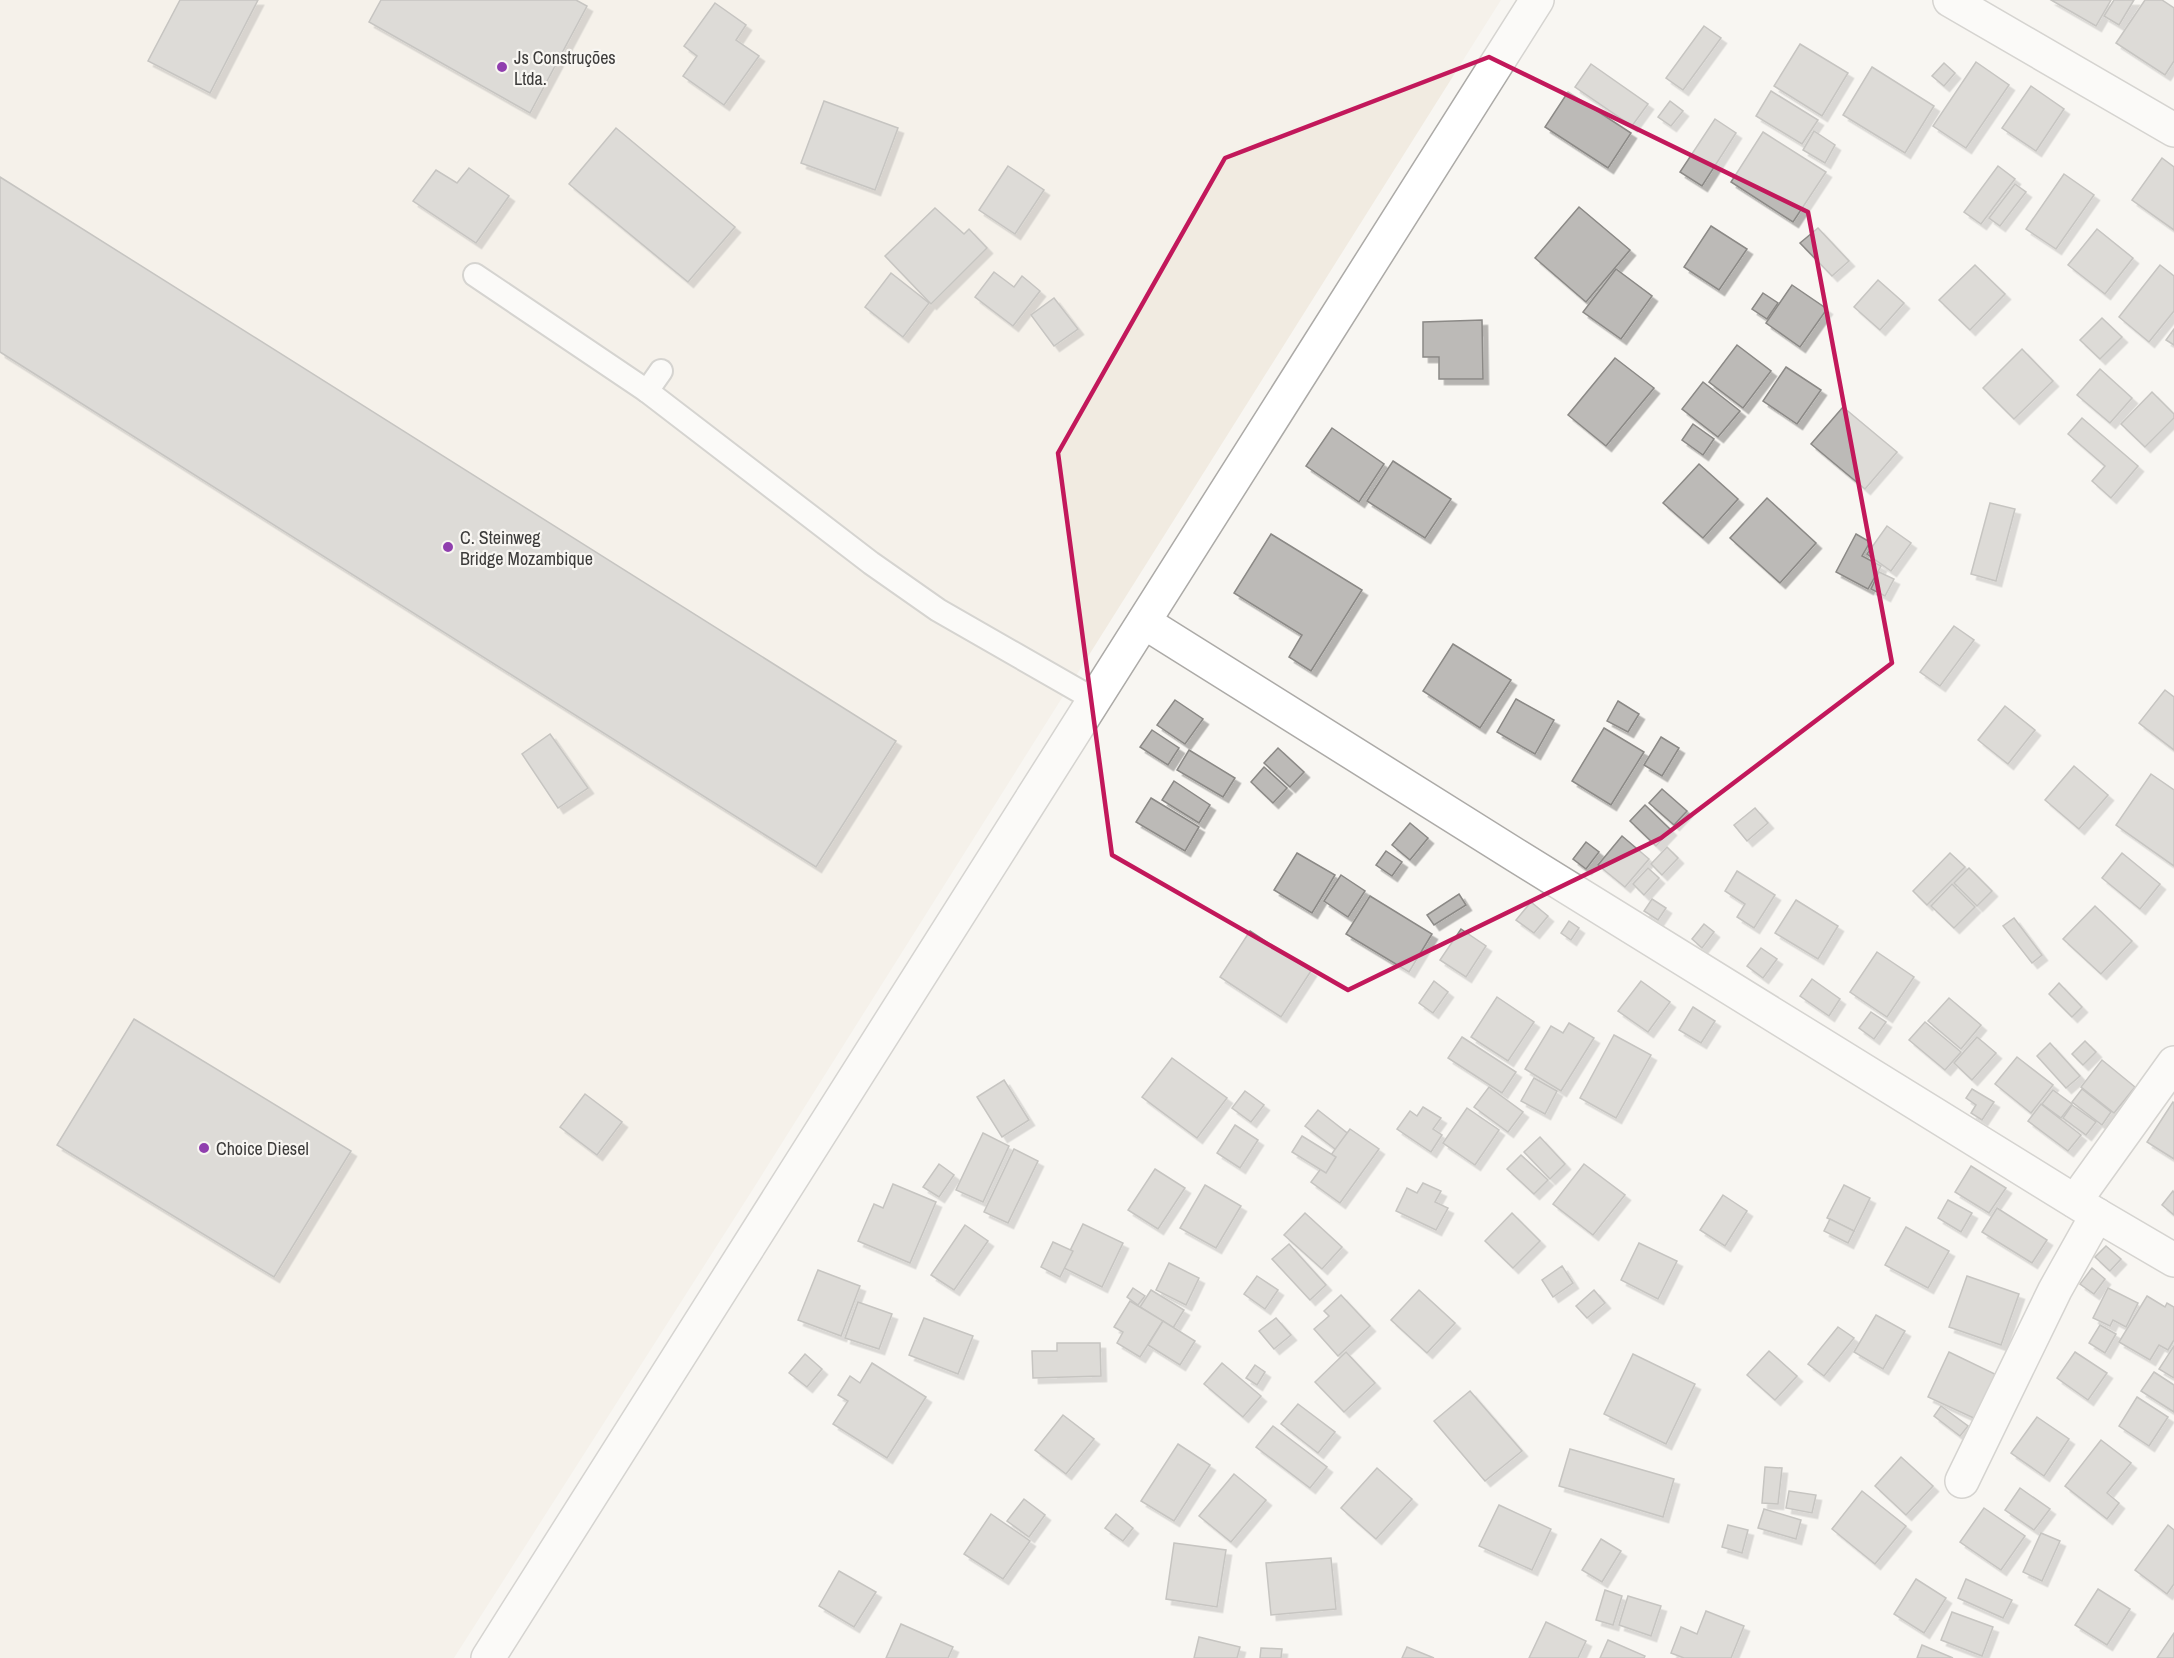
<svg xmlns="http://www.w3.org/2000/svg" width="2174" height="1658" font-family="'Archivo Narrow',sans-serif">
	<defs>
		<filter id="shadow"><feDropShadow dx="5.5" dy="5.5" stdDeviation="0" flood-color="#0004"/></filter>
	</defs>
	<rect width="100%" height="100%" fill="#f8f6f2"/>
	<!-- built -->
	<path fill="#f1ebe1" d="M0,0H1501L755,1186L454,1658H0Z"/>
	<!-- building -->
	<g fill="#bcbab7" stroke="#8b8986" stroke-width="1.5" filter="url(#shadow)">
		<path d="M180,0H258L210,93L148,61Z"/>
		<path d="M381,0H576L587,6L530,113L369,22Z"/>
		<path d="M2051,0H2111L2096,26Z"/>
		<path d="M2114,0H2134L2119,25L2104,16Z"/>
		<path d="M2145,0H2162L2174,8V61L2165,75L2116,43Z"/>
		<path d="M715,3L746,25L736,40L759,56L724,105L683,76L697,56L684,46Z"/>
		<path d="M1704,26L1721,38L1683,90L1666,78Z"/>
		<path d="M1800,44L1848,73L1822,116L1774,86Z"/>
		<path d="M1976,62L2009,85L1966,148L1933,126Z"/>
		<path d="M1944,63L1955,73L1944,86L1932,76Z"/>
		<path d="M1591,64L1648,104L1632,126L1575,87Z"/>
		<path d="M1872,67L1934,106L1905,153L1843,115Z"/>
		<path d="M2031,86L2064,109L2036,151L2002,128Z"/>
		<path d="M1771,91L1818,120L1802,144L1756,116Z"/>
		<path d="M1568,92L1631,133L1608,168L1545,127Z"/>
		<path d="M824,101L898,128L875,190L801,163Z"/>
		<path d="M1670,101L1683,111L1671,126L1658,117Z"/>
		<path d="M1715,119L1736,133L1702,186L1680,172Z"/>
		<path d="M616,128L735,227L688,282L569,184Z"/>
		<path d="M1814,131L1835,145L1825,163L1803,150Z"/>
		<path d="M1763,132L1826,172L1793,222L1731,182Z"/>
		<path d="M2162,158L2174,167V230L2132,200Z"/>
		<path d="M1008,166L1044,190L1015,234L979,210Z"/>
		<path d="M1998,166L2015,179L1981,224L1964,212Z"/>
		<path d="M469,168L509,196L476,243L413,201L436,170L457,183Z"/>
		<path d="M2064,174L2094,195L2056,249L2026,229Z"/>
		<path d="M0,177L896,741L816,867L0,352Z"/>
		<path d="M2015,184L2026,192L2000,226L1989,218Z"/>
		<path d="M1579,207L1630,250L1586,302L1535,258Z"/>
		<path d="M935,208L964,234L969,229L987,248L931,304L885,256Z"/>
		<path d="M1711,226L1747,249L1719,290L1684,267Z"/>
		<path d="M1818,228L1849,261L1832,276L1800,243Z"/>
		<path d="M2097,229L2133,258L2105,294L2068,265Z"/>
		<path d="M1975,265L2005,294L1970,330L1939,300Z"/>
		<path d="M2160,265L2174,276V311L2149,342L2119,317Z"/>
		<path d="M1616,269L1652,296L1621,339L1583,312Z"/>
		<path d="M994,272L1014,287L1022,276L1040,291L1013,326L975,297Z"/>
		<path d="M891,273L929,303L903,337L865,307Z"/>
		<path d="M1878,280L1904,303L1880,330L1854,307Z"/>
		<path d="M1792,285L1827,309L1800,347L1766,323Z"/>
		<path d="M1763,293L1778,303L1767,319L1752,309Z"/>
		<path d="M1054,298L1078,329L1054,346L1031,315Z"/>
		<path d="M2102,318L2122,337L2100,359L2080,340Z"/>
		<path d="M1482,320L1483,379H1439V357H1423V322Z"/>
		<path d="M2174,329V345L2166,340Z"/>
		<path d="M1737,345L1771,371L1743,408L1709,382Z"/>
		<path d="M2022,349L2053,381L2014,419L1983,388Z"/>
		<path d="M1615,358L1654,388L1606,446L1568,415Z"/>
		<path d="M1786,367L1821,390L1797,424L1763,401Z"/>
		<path d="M2100,369L2132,398L2110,423L2077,395Z"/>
		<path d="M1703,382L1740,411L1718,437L1682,409Z"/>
		<path d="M2152,392L2174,414V418L2145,447L2121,424Z"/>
		<path d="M1843,407L1897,452L1865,489L1811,444Z"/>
		<path d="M2082,418L2138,466L2111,498L2092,481L2105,466L2068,434Z"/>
		<path d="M1693,424L1714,439L1703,455L1682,440Z"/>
		<path d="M1332,428L1384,464L1359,502L1306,466Z"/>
		<path d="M1393,461L1451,499L1425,538L1367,501Z"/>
		<path d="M1699,464L1738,499L1703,538L1663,503Z"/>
		<path d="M1767,498L1816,543L1780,583L1730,538Z"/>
		<path d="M1990,503L2015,509L1996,581L1971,574Z"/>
		<path d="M1887,526L1911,543L1891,571L1867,554Z"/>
		<path d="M1271,534L1362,590L1311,671L1289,657L1302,635L1234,593Z"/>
		<path d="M1856,534L1870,542L1862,556L1881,566L1868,589L1836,572Z"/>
		<path d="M1879,572L1894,579L1885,596L1871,589Z"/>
		<path d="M1954,626L1974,640L1940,686L1920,672Z"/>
		<path d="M1453,644L1511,680L1480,728L1423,691Z"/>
		<path d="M2165,690L2174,697V750L2139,723Z"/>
		<path d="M1516,699L1554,720L1535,754L1497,732Z"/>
		<path d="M1175,700L1203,719L1185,744L1157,725Z"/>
		<path d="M1618,701L1639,714L1628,732L1607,721Z"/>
		<path d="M2005,706L2035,730L2008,764L1978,740Z"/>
		<path d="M1604,728L1644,752L1611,805L1572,781Z"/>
		<path d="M1152,730L1179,748L1168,765L1140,747Z"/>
		<path d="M550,734L588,788L558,808L522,754Z"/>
		<path d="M1661,737L1679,748L1662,776L1644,765Z"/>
		<path d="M1278,748L1304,772L1290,787L1264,763Z"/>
		<path d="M1189,750L1235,778L1223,797L1177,770Z"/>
		<path d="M2074,766L2108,795L2079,829L2045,800Z"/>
		<path d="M1264,767L1287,788L1273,803L1251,782Z"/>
		<path d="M2151,774L2174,790V866L2116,825Z"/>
		<path d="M1174,781L1210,805L1199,823L1162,800Z"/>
		<path d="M1662,789L1687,811L1674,825L1649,803Z"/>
		<path d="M1151,798L1199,827L1185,851L1136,822Z"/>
		<path d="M1645,805L1671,830L1656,846L1630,821Z"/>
		<path d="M1755,808L1768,823L1747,841L1734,825Z"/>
		<path d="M1410,823L1428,838L1410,860L1392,845Z"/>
		<path d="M1622,836L1649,859L1625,887L1598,865Z"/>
		<path d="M1586,842L1599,852L1586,869L1573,859Z"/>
		<path d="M1667,847L1678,858L1662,875L1651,864Z"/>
		<path d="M1386,851L1402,862L1392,876L1376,865Z"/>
		<path d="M1297,853L1335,875L1312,913L1274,890Z"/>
		<path d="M1950,853L1965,867L1927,905L1913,891Z"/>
		<path d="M2122,853L2160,884L2140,909L2102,878Z"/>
		<path d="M1648,868L1659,878L1644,895L1633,884Z"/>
		<path d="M1969,868L1992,891L1977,906L1954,883Z"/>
		<path d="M1737,871L1775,895L1754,928L1737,917L1745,904L1725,891Z"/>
		<path d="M1341,875L1365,891L1348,917L1324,901Z"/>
		<path d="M1952,884L1975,907L1954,928L1931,906Z"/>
		<path d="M1459,894L1466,905L1434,925L1427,915Z"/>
		<path d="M1370,896L1432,934L1409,972L1346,934Z"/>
		<path d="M1652,899L1666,908L1658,920L1644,911Z"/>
		<path d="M1796,900L1838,926L1818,959L1775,933Z"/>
		<path d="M1531,902L1548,916L1534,933L1516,920Z"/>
		<path d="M2095,906L2132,941L2101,974L2063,939Z"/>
		<path d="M2014,918L2042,955L2032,963L2003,926Z"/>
		<path d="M1569,921L1579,928L1571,940L1561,933Z"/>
		<path d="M1704,924L1714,932L1702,948L1692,939Z"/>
		<path d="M1461,929L1486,946L1466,977L1440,960Z"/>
		<path d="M1250,931L1311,971L1281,1017L1220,977Z"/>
		<path d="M1761,948L1777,959L1763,978L1747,966Z"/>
		<path d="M1877,952L1914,977L1887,1017L1850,992Z"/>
		<path d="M1812,979L1840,999L1829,1016L1800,996Z"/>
		<path d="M1434,981L1448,992L1433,1013L1419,1003Z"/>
		<path d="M1641,981L1670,1002L1648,1032L1618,1011Z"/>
		<path d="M2059,983L2082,1007L2072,1017L2049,994Z"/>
		<path d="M1497,997L1534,1022L1508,1061L1471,1037Z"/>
		<path d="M1949,998L1981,1025L1961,1049L1928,1021Z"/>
		<path d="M1693,1007L1715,1021L1701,1043L1679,1030Z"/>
		<path d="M1871,1012L1886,1022L1874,1039L1859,1028Z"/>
		<path d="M134,1019L351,1151L274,1277L57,1145Z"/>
		<path d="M1925,1022L1961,1052L1945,1070L1909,1040Z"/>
		<path d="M1569,1023L1594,1038L1561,1091L1525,1069L1551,1026L1563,1033Z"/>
		<path d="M1614,1035L1651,1055L1616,1118L1580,1098Z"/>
		<path d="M1462,1037L1516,1072L1502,1093L1448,1058Z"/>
		<path d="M1977,1037L1996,1053L1972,1080L1954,1063Z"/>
		<path d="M2085,1041L2096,1052L2083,1065L2072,1054Z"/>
		<path d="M2050,1043L2080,1076L2066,1088L2037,1056Z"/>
		<path d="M2017,1057L2053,1085L2031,1113L1995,1084Z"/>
		<path d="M1172,1058L1227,1098L1197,1138L1142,1097Z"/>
		<path d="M2102,1060L2135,1087L2114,1113L2081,1087Z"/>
		<path d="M1534,1078L1557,1091L1545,1114L1521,1101Z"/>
		<path d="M1004,1080L1029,1120L1002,1137L977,1097Z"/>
		<path d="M1489,1087L1523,1112L1508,1132L1474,1107Z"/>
		<path d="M1972,1089L1994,1102L1982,1120L1971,1113L1976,1105L1966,1098Z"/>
		<path d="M2082,1089L2111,1112L2102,1125L2072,1102Z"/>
		<path d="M2053,1090L2072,1104L2061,1118L2042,1104Z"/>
		<path d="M1245,1091L1264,1105L1251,1122L1232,1108Z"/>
		<path d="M585,1094L622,1122L597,1155L560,1127Z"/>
		<path d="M2173,1102L2174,1103V1159L2147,1142Z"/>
		<path d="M2041,1104L2081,1135L2068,1151L2028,1121Z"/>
		<path d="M2072,1105L2096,1122L2086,1135L2063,1118Z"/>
		<path d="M1423,1107L1441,1118L1433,1129L1442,1135L1431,1152L1397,1129L1410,1111L1417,1116Z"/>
		<path d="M1467,1108L1499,1130L1475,1165L1443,1143Z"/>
		<path d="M1318,1110L1351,1136L1339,1152L1305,1126Z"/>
		<path d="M1235,1125L1258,1140L1240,1168L1217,1153Z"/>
		<path d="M1350,1129L1379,1149L1340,1203L1311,1182Z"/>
		<path d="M983,1133L1009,1146L983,1202L956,1190Z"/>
		<path d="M1302,1136L1336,1157L1326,1173L1292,1152Z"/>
		<path d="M1540,1137L1565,1164L1550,1179L1524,1152Z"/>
		<path d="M1014,1149L1038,1161L1008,1223L984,1212Z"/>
		<path d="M1521,1155L1548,1180L1534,1194L1507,1169Z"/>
		<path d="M939,1164L954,1175L939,1197L923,1187Z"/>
		<path d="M1584,1164L1625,1195L1593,1235L1553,1204Z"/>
		<path d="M1971,1166L2006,1188L1989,1213L1955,1192Z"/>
		<path d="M1155,1169L1185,1188L1158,1229L1128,1210Z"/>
		<path d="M1423,1183L1441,1191L1435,1202L1448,1208L1436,1230L1396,1211L1407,1188L1417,1193Z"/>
		<path d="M893,1184L936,1202L910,1263L858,1241L874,1204L883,1208Z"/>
		<path d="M1205,1185L1241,1206L1216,1248L1180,1228Z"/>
		<path d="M1844,1185L1870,1198L1854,1231L1827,1218Z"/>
		<path d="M2173,1191L2174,1193V1215L2162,1205Z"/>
		<path d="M1723,1195L1747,1211L1725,1246L1700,1230Z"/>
		<path d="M1948,1200L1972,1213L1961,1232L1938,1218Z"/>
		<path d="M1997,1208L2047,1240L2032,1263L1982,1232Z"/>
		<path d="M1305,1213L1342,1247L1322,1269L1284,1235Z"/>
		<path d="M1512,1213L1540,1241L1513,1268L1485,1241Z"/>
		<path d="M1830,1219L1854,1231L1848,1243L1824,1231Z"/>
		<path d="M1083,1224L1123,1243L1102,1287L1062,1267Z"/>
		<path d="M965,1225L988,1241L954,1290L931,1275Z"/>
		<path d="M1906,1227L1949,1251L1928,1288L1885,1265Z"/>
		<path d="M1053,1242L1073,1251L1060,1277L1041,1267Z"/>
		<path d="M1639,1243L1677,1261L1658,1299L1621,1280Z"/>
		<path d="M1289,1244L1326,1285L1310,1300L1272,1259Z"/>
		<path d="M2106,1246L2121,1259L2110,1271L2095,1257Z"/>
		<path d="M1169,1263L1199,1278L1186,1305L1156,1290Z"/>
		<path d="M1562,1266L1573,1283L1553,1297L1542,1280Z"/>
		<path d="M2092,1268L2105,1279L2094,1294L2080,1284Z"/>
		<path d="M818,1270L860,1286L841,1336L798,1320Z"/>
		<path d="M1257,1276L1278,1290L1265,1309L1244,1294Z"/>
		<path d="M1967,1276L2019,1294L2001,1345L1949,1327Z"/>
		<path d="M1133,1288L1145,1296L1138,1305L1127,1297Z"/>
		<path d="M2108,1288L2138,1303L2126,1327L2113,1320L2110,1326L2093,1318Z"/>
		<path d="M1151,1290L1184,1310L1173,1328L1140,1307Z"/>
		<path d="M1419,1290L1455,1323L1427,1353L1391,1320Z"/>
		<path d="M1594,1290L1605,1303L1587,1318L1576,1306Z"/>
		<path d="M1341,1295L1370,1326L1338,1356L1314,1329L1329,1316L1324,1311Z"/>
		<path d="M2147,1296L2165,1307L2167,1303L2174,1307V1340L2168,1350L2159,1345L2150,1360L2119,1342Z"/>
		<path d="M1130,1301L1163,1321L1140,1357L1117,1343L1123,1332L1114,1327Z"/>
		<path d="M858,1302L892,1314L879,1349L845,1338Z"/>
		<path d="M1876,1315L1905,1331L1883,1369L1854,1352Z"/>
		<path d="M924,1318L973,1336L958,1374L909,1355Z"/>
		<path d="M1276,1318L1291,1335L1274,1349L1259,1331Z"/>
		<path d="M1163,1321L1195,1341L1180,1365L1148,1345Z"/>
		<path d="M2100,1325L2116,1334L2105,1353L2089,1343Z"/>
		<path d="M1838,1327L1854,1338L1824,1376L1808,1364Z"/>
		<path d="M1057,1343H1100L1101,1376L1033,1378L1032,1351H1057Z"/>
		<path d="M2174,1346V1378L2159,1369Z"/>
		<path d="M1769,1351L1797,1376L1775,1400L1747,1375Z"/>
		<path d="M1346,1352L1375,1383L1344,1412L1315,1382Z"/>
		<path d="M1949,1352L1999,1376L1978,1420L1928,1397Z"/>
		<path d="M2075,1352L2107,1373L2088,1400L2057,1378Z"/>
		<path d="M805,1354L822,1369L807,1387L789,1373Z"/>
		<path d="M1633,1354L1695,1384L1666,1444L1604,1414Z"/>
		<path d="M872,1363L926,1397L887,1458L833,1424L848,1401L838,1395L850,1376L860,1383Z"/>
		<path d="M1222,1363L1261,1396L1243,1417L1204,1384Z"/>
		<path d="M1255,1365L1265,1372L1257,1385L1246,1378Z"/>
		<path d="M2154,1372L2174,1385V1412L2141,1391Z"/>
		<path d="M1470,1391L1522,1451L1485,1481L1434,1421Z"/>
		<path d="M2137,1397L2168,1417L2149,1446L2119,1426Z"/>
		<path d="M1298,1404L1335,1432L1318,1453L1281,1424Z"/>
		<path d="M1941,1406L1968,1426L1960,1436L1934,1416Z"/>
		<path d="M1063,1415L1094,1439L1066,1474L1035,1450Z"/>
		<path d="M2037,1417L2069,1439L2044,1476L2011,1453Z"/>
		<path d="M1273,1426L1327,1467L1310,1488L1256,1447Z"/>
		<path d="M2101,1440L2131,1463L2107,1493L2119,1503L2107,1519L2065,1486Z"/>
		<path d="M1178,1444L1210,1465L1174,1521L1141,1501Z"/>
		<path d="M1570,1449L1674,1479L1663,1517L1559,1486Z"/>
		<path d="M1901,1457L1933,1486L1906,1515L1875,1486Z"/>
		<path d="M1765,1467L1782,1468L1778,1504L1762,1503Z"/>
		<path d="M1377,1468L1412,1499L1376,1539L1341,1508Z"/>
		<path d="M1234,1474L1266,1500L1231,1542L1199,1516Z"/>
		<path d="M2020,1488L2050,1509L2034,1530L2005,1510Z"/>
		<path d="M1789,1491L1816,1495L1812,1513L1786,1508Z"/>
		<path d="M1862,1491L1906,1526L1875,1564L1832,1529Z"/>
		<path d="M1024,1499L1045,1515L1029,1537L1007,1521Z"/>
		<path d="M1499,1505L1551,1529L1532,1570L1479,1546Z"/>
		<path d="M1984,1508L2025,1536L2001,1570L1960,1542Z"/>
		<path d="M1764,1509L1801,1520L1796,1539L1758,1528Z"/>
		<path d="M991,1514L1030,1541L1003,1579L964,1554Z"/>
		<path d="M1116,1514L1133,1528L1123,1541L1105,1528Z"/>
		<path d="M1728,1525L1748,1530L1742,1553L1722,1547Z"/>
		<path d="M2168,1525L2174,1530V1584L2167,1594L2135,1570Z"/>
		<path d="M2041,1533L2060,1541L2042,1581L2023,1572Z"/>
		<path d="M1601,1539L1621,1551L1602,1582L1582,1570Z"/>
		<path d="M1174,1543L1226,1550L1217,1607L1166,1599Z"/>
		<path d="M1331,1558L1336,1609L1271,1615L1266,1563Z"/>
		<path d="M839,1571L876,1592L854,1627L819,1606Z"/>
		<path d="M1916,1579L1946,1598L1924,1633L1894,1614Z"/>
		<path d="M1966,1579L2012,1600L2003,1618L1958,1598Z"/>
		<path d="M2098,1589L2130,1609L2107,1645L2075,1625Z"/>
		<path d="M1605,1590L1622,1596L1613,1625L1596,1620Z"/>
		<path d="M1628,1596L1661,1606L1651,1636L1619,1625Z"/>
		<path d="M1706,1611L1744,1626L1731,1658H1684L1671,1653L1681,1627L1697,1634Z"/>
		<path d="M1952,1612L1993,1627L1982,1656L1941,1640Z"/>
		<path d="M1546,1622L1586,1641L1578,1658H1529Z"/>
		<path d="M901,1624L953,1647L948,1658H886Z"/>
		<path d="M2174,1633V1658H2157Z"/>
		<path d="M1199,1637L1240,1647L1237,1658H1194Z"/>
		<path d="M1608,1640L1645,1656L1644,1658H1600Z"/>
		<path d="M1922,1645L1953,1658H1917Z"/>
		<path d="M1407,1647L1434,1658H1402Z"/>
		<path d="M1261,1648L1282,1649L1281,1658H1260Z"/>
	</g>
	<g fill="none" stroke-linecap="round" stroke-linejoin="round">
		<!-- lane casing -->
		<g stroke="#acaaa7" stroke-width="26">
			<g id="lane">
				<path d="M475,275L647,391L871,563L938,610L1095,700"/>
				<path d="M647,391L661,371"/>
			</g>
		</g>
		<!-- street casing -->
		<g stroke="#acaaa7" stroke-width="36">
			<g id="street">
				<path d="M1950,0L2174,130"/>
				<path d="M1144,622L1517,856L2097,1215L2174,1260"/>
				<path d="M2075,1201L2174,1063"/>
				<path d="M1962,1481L2055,1290L2097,1215"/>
			</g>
		</g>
		<!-- secondary casing -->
		<g stroke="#acaaa7" stroke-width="36">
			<path id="secondary" d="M488,1658L1537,0"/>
		</g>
		<!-- lane -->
		<use href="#lane" stroke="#fff" stroke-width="22"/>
		<!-- street -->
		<use href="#street" stroke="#fff" stroke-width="33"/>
		<!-- secondary -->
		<use href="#secondary" stroke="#fff" stroke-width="33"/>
	</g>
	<!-- marked area -->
	<path d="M0 0H2174V1658H0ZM1489,57L1808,212L1892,663L1661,838L1348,990L1112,855L1058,453L1225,158Z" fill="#f8f6f2" fill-opacity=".55" fill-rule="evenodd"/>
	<path fill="none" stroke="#c2185b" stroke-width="4.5" stroke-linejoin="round" d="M1489,57L1808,212L1892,663L1661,838L1348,990L1112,855L1058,453L1225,158Z"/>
	<!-- markers -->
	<g fill="#903fae" stroke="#f8f6f2" stroke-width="2">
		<circle cx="502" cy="67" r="6"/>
		<circle cx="448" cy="547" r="6"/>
		<circle cx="204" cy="1148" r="6"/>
	</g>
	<g text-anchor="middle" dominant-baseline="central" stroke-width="4.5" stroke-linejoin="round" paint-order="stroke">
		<!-- poi labels -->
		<g font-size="18" fill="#3c3b3a" stroke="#f8f6f2" text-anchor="start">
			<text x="514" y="57">Js Construções<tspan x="514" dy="21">Ltda.</tspan></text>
			<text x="460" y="537">C. Steinweg<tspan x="460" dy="21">Bridge Mozambique</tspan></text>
			<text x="216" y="1148">Choice Diesel</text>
		</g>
	</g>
</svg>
